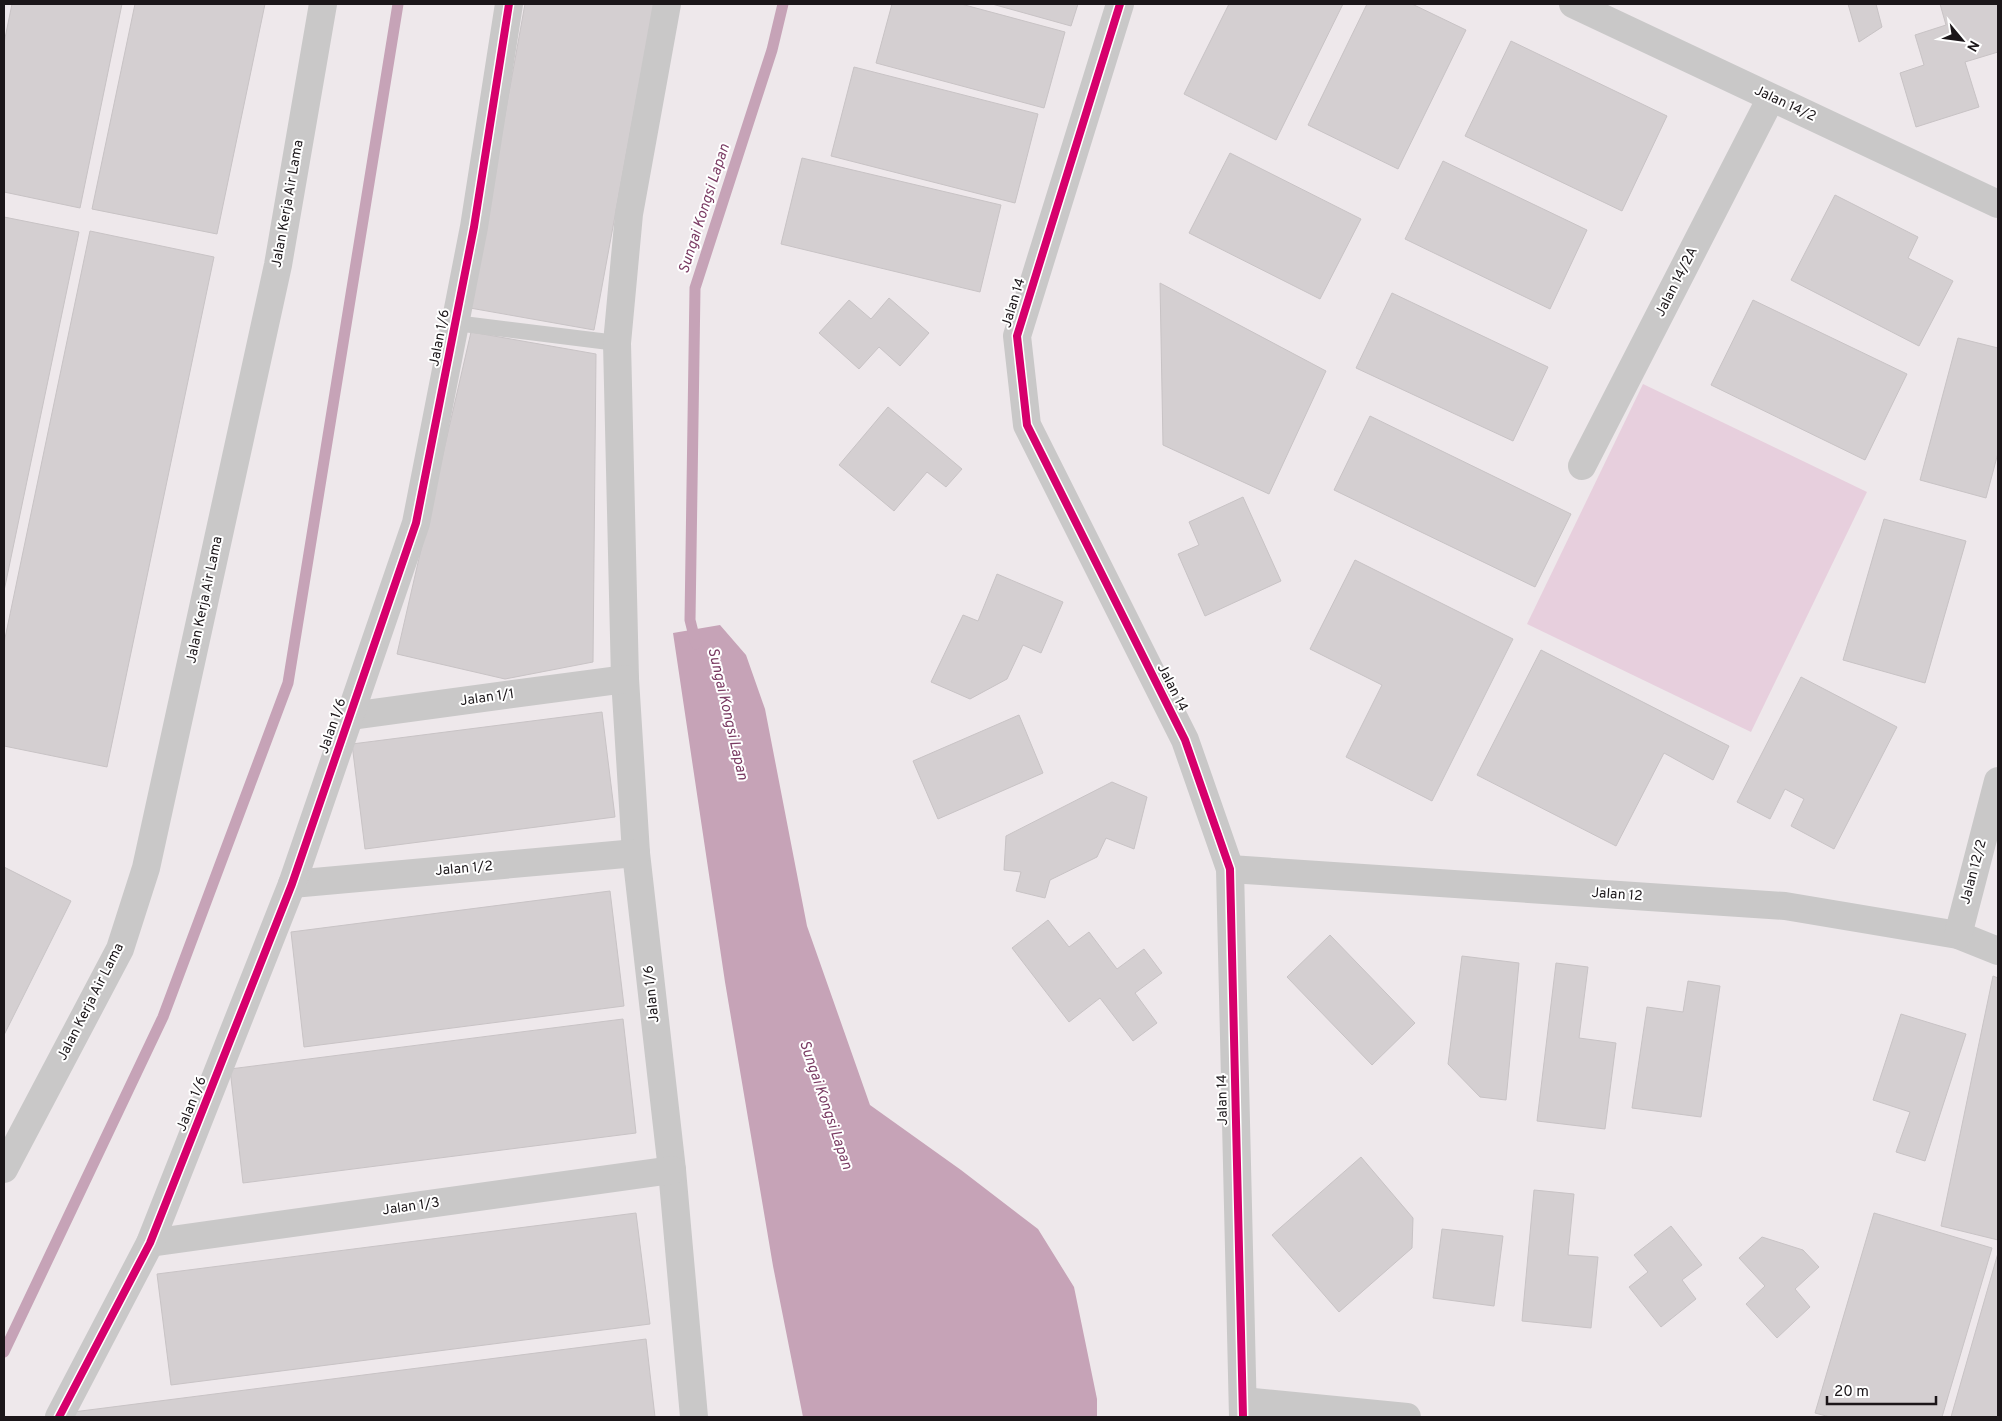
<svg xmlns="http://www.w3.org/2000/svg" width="2002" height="1421" font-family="Overpass,sans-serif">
	<rect width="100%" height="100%" fill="#eee8eb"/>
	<!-- green -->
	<path fill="#e7cfdd" d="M1643,384L1867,492L1751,732L1527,624Z"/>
	<!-- water -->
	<path fill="#c6a3b7" d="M720,625L746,655L765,709L807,926L870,1105L961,1170L1038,1229L1074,1287L1097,1399V1417H803L773,1266L725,982L673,633Z"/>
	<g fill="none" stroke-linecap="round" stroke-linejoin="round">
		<!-- stream -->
		<g stroke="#c6a3b7" stroke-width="11">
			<path d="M696,644L690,620L695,288L772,50L783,4"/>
			<path d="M4,1352L163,1017L288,683L398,4"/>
		</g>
	</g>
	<!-- building -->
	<g fill="#d4cfd1" stroke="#c8c3c5">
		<path d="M12,4H122L80,208L4,192V43Z"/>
		<path d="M135,4H265L217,234L92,209Z"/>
		<path d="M525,4H654L594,330L470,308Z"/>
		<path d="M892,4H961L1065,32L1044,108L876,63Z"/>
		<path d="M992,4H1078L1071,26Z"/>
		<path d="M1229,4H1343L1276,140L1184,94Z"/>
		<path d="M1367,4H1412L1466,30L1398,169L1308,125Z"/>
		<path d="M1848,4H1876L1882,27L1859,42Z"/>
		<path d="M1940,4H1998V52L1965,62L1979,107L1916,127L1900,73L1924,65L1915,35L1946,25Z"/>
		<path d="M1511,41L1667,116L1622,211L1465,136Z"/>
		<path d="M854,67L1038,114L1015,203L831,156Z"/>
		<path d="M1230,153L1361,219L1320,299L1189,233Z"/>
		<path d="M802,158L1001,205L980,292L781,244Z"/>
		<path d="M1443,161L1587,230L1550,309L1405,239Z"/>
		<path d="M1835,195L1918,237L1908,258L1953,281L1919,346L1791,280Z"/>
		<path d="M4,217L79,232L4,591Z"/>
		<path d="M90,231L214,257L107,767L4,746V643Z"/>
		<path d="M1160,283L1326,371L1269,494L1163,445Z"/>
		<path d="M1392,293L1548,367L1513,441L1356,368Z"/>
		<path d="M889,298L929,333L900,366L879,347L859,369L819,333L849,300L871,319Z"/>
		<path d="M1753,300L1907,374L1865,460L1711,385Z"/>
		<path d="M471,332L596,354L593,662L505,679L397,654Z"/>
		<path d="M1958,338L1998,348V453L1986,498L1920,480Z"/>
		<path d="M888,407L962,469L946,487L927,472L894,511L839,465Z"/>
		<path d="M1370,416L1571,514L1535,587L1334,490Z"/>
		<path d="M1243,497L1281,581L1205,616L1178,554L1199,545L1189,522Z"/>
		<path d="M1884,519L1966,541L1925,683L1843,660Z"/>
		<path d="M1355,560L1513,639L1432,801L1346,757L1382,685L1310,649Z"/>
		<path d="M997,574L1063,602L1041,653L1023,645L1007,679L970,699L931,682L963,615L978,621Z"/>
		<path d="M1541,650L1729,746L1713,780L1664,753L1616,846L1477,775Z"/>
		<path d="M1801,677L1897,727L1834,849L1791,826L1804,799L1785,789L1770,819L1737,802Z"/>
		<path d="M602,712L615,817L365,849L352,744Z"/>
		<path d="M1019,715L1043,773L938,819L913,761Z"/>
		<path d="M1112,782L1147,797L1134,849L1106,838L1097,857L1050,880L1045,898L1016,891L1021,872L1004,870L1006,836Z"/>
		<path d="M4,867L71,901L4,1035Z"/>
		<path d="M610,891L624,1006L304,1047L291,932Z"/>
		<path d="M1048,920L1069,947L1089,932L1117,969L1144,949L1162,973L1135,993L1157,1023L1133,1041L1100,998L1069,1022L1012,948Z"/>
		<path d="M1330,935L1415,1023L1372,1065L1287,977Z"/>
		<path d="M1462,956L1519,963L1506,1100L1480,1097L1448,1064Z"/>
		<path d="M1556,963L1588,967L1579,1038L1616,1043L1605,1129L1537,1121Z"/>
		<path d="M1993,976L1998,978V1240L1941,1226Z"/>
		<path d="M1688,981L1720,986L1701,1117L1632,1108L1647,1007L1683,1012Z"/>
		<path d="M1901,1014L1966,1034L1925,1161L1896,1152L1910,1112L1873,1100Z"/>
		<path d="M623,1019L636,1133L243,1183L230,1069Z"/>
		<path d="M1361,1157L1413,1218L1412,1248L1339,1312L1272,1235Z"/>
		<path d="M1534,1190L1574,1194L1568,1255L1598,1257L1591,1328L1522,1321Z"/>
		<path d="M636,1213L650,1324L171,1385L157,1274Z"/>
		<path d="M1874,1213L1992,1248L1942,1417H1830L1815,1413Z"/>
		<path d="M1671,1226L1702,1265L1682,1280L1696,1299L1661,1327L1629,1287L1648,1272L1634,1255Z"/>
		<path d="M1442,1229L1503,1236L1494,1306L1433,1298Z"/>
		<path d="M1762,1237L1803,1250L1819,1267L1795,1289L1810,1307L1777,1338L1746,1304L1765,1286L1739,1258Z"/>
		<path d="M1998,1253V1417H1951Z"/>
		<path d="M646,1339L655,1417H73V1412Z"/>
	</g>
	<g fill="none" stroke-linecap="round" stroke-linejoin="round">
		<!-- lane -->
		<path stroke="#c9c8c8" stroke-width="16" d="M455,323L617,343"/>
		<!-- street -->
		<g stroke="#c9c8c8" stroke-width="28">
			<path d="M667,4L629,214L617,343L625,679L636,853L672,1170L694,1417"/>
			<path d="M1120,4L1017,336L1027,425L1185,740L1230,869L1243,1417"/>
			<path d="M1573,4L1998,204"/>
			<path d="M1582,466L1771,98"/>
			<path d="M350,716L625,679"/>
			<path d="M1230,869L1785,906L1958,935L1998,951"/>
			<path d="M292,884L636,853"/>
			<path d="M1958,935L1998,781"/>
			<path d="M150,1243L672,1170"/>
			<path d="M1243,1401L1407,1417"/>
			<path d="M59,1417L150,1243L292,884L416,523L474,227L509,4"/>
		</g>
		<!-- secondary -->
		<path stroke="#c9c8c8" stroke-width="28" d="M4,1169L120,949L146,868L278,265L323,4"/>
		<!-- cycleway casing -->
		<g stroke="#fff" stroke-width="11">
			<g id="cycleway">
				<path d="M1120,4L1017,336L1027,425L1185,740L1230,869L1243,1417"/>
				<path d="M59,1417L150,1243L292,884L416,523L474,227L509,4"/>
			</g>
		</g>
		<!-- cycleway -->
		<use href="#cycleway" stroke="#d6006c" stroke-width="8"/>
	</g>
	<g text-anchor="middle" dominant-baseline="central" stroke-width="4" stroke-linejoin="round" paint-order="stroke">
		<!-- street labels -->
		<g font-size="14" fill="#1b1619" stroke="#fff">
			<text transform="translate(1785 104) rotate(25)">Jalan 14/2</text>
			<text transform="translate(288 204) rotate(-80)">Jalan Kerja Air Lama</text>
			<text transform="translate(1677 282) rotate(-63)">Jalan 14/2A</text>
			<text transform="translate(1014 303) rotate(-73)">Jalan 14</text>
			<text transform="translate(440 338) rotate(-79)">Jalan 1/6</text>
			<text transform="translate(205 600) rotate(-78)">Jalan Kerja Air Lama</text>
			<text transform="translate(1172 688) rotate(63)">Jalan 14</text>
			<text transform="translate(487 698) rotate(-8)">Jalan 1/1</text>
			<text transform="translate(333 726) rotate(-71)">Jalan 1/6</text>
			<text transform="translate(464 869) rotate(-5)">Jalan 1/2</text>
			<text transform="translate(1974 872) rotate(-75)">Jalan 12/2</text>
			<text transform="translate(1617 895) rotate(4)">Jalan 12</text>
			<text transform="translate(652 994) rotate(-96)">Jalan 1/6</text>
			<text transform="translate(91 1002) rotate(-63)">Jalan Kerja Air Lama</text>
			<text transform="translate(1223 1100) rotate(-91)">Jalan 14</text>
			<text transform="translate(192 1104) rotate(-68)">Jalan 1/6</text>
			<text transform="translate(411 1207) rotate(-8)">Jalan 1/3</text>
		</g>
		<!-- water labels -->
		<g font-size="15" font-style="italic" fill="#7a3b63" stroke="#fff">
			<text transform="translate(705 209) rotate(-72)">Sungai Kongsi Lapan</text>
			<text transform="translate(727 714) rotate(77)">Sungai Kongsi Lapan</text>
			<text transform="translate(825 1105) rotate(71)">Sungai Kongsi Lapan</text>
		</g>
	</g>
	<!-- border -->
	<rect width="2002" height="1421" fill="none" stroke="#1b1619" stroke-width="10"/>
	<!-- north arrow -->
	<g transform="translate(1962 40) rotate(119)" stroke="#ffffff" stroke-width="4" paint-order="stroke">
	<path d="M0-4L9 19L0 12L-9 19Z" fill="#1b1619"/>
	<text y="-8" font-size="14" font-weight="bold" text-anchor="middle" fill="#1b1619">N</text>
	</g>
	<!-- scale -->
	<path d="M1827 1396v8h109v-8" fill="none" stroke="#1b1619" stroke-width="2.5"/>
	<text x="1834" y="1396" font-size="15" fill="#1b1619" stroke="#ffffff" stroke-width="4" paint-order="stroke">20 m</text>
</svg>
